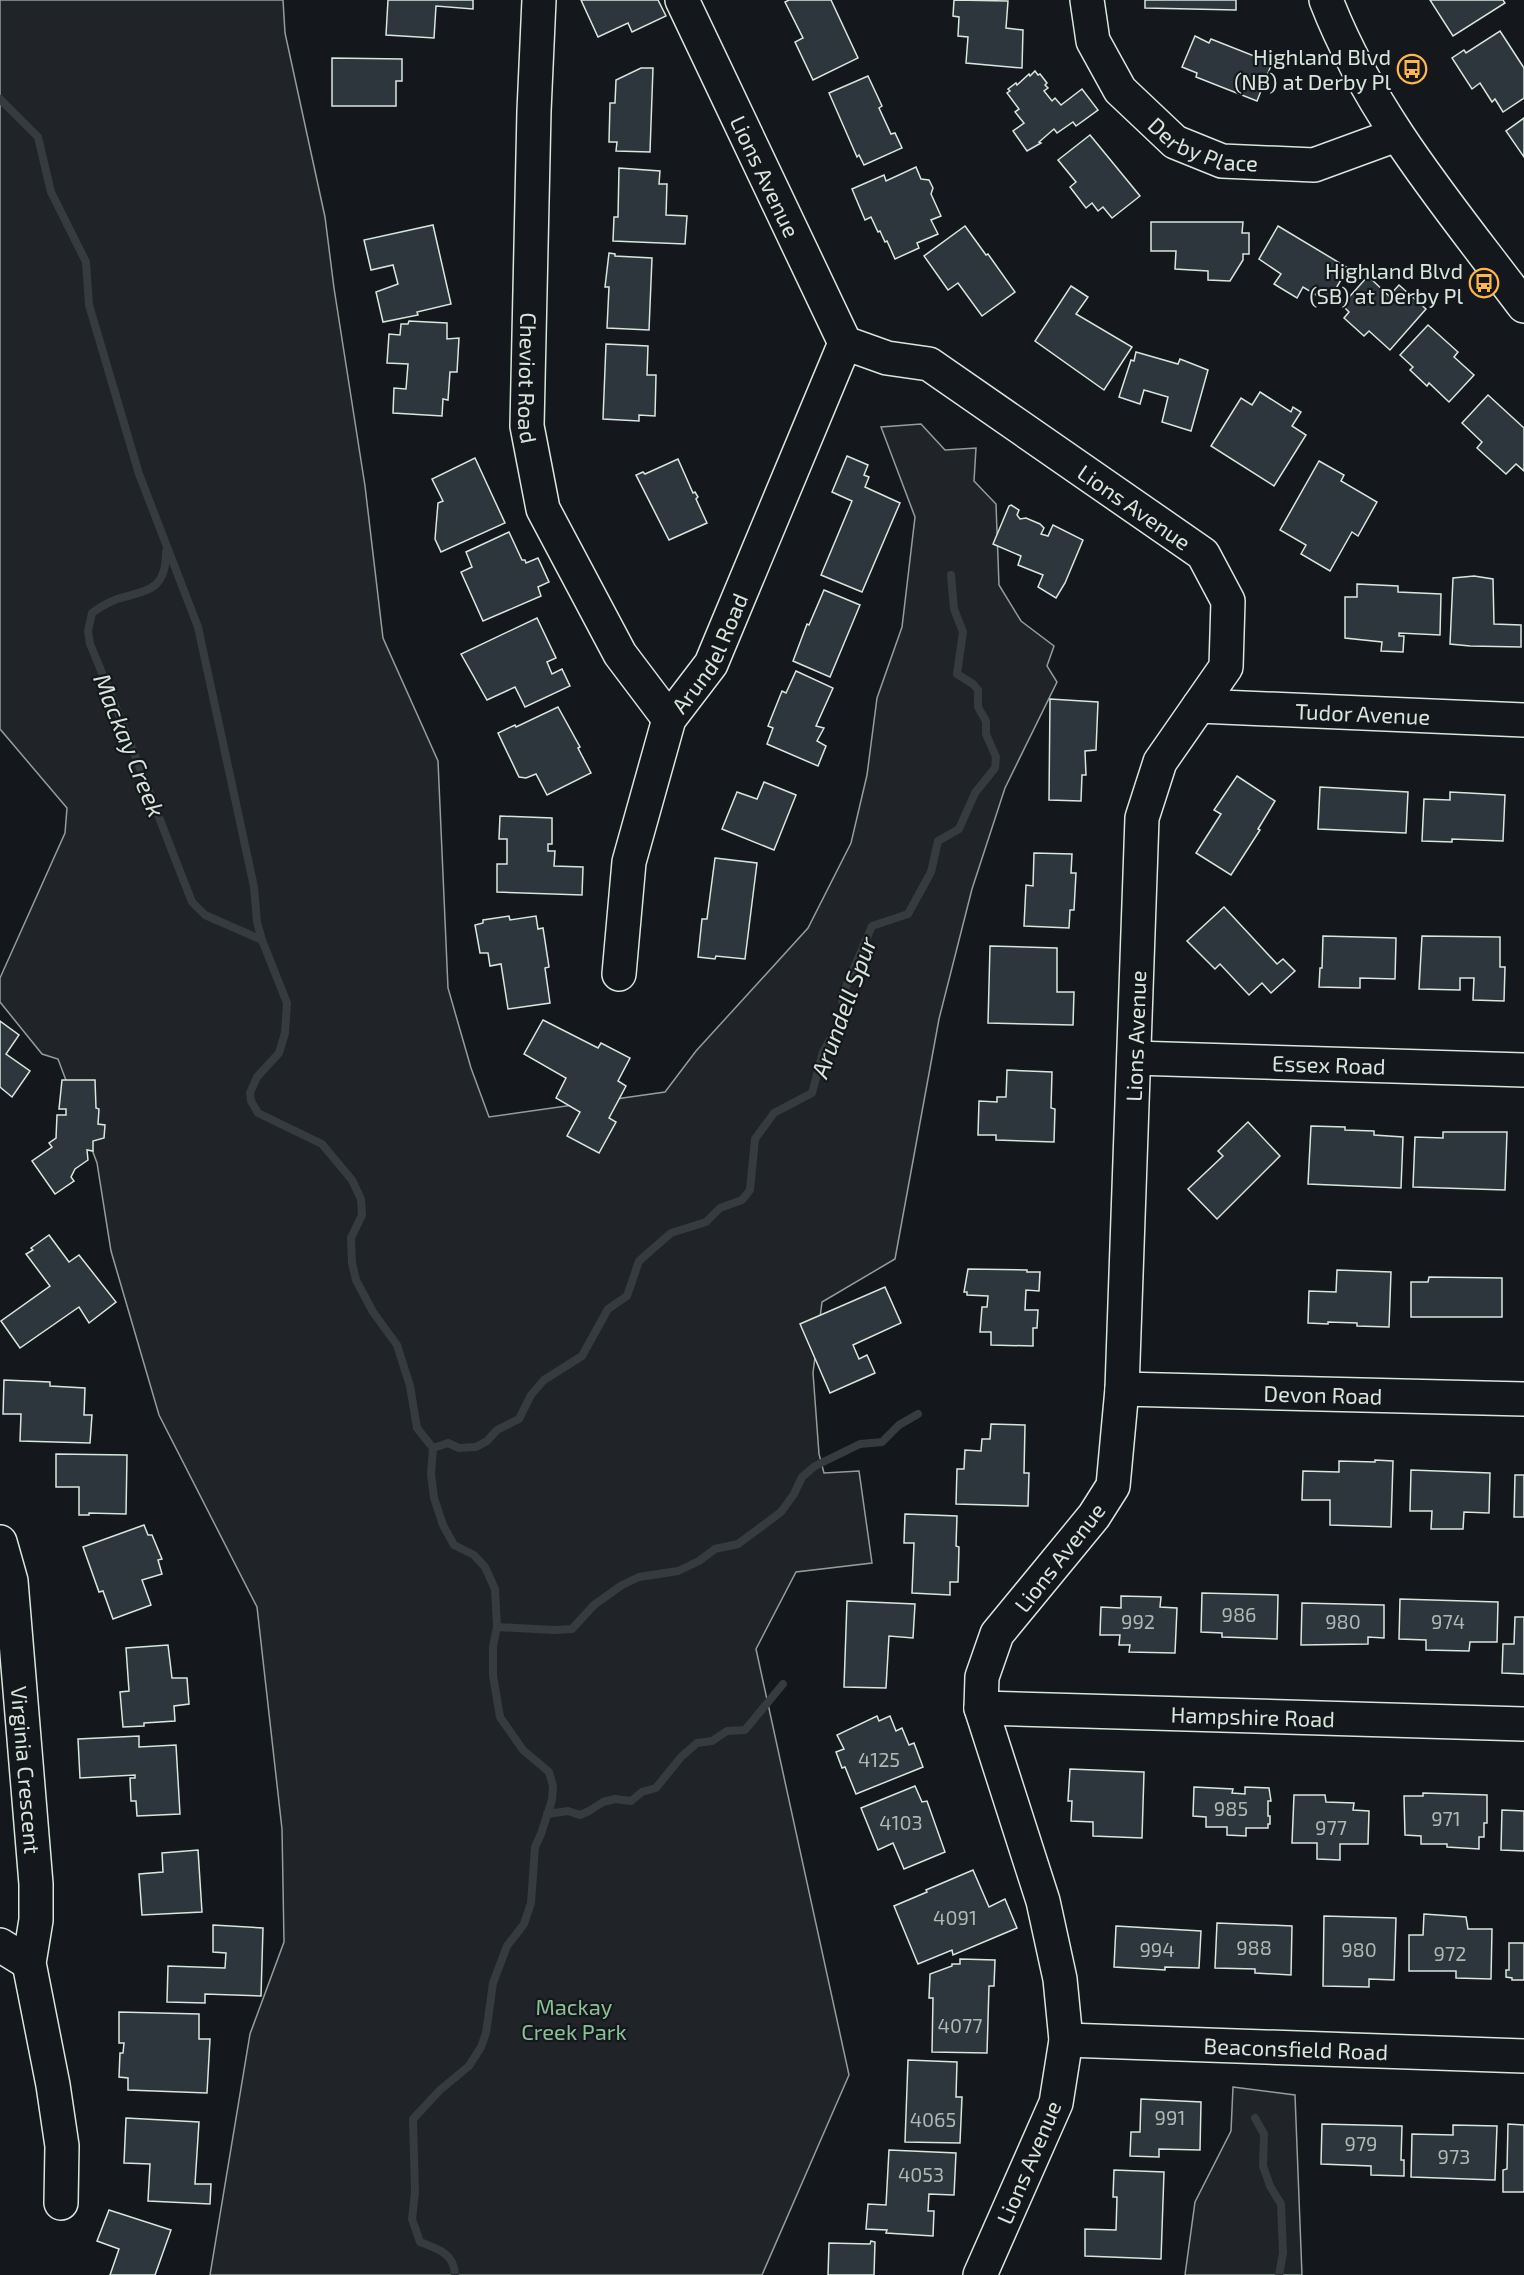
<svg xmlns="http://www.w3.org/2000/svg" width="1524" height="2275" font-family="'Exo 2',sans-serif">
	<rect width="100%" height="100%" fill="#14181c"/>
	<!-- green -->
	<g fill="#202428" stroke="#939e99" stroke-width="1.5">
		<path d="M0,0H283L285,33L325,217L334,288L365,486L383,638L438,761L448,988L471,1068L489,1117L665,1092L696,1051L808,928L851,843L867,775L877,698L902,627L915,517L881,427L921,424L945,450L976,448L974,481L996,504L999,585L1021,621L1054,646L1047,666L1057,682L1005,788L972,889L939,1019L895,1259L822,1302L813,1373L819,1454L824,1473L859,1471L872,1563L796,1572L756,1649L849,2075L762,2275H210L250,2034L284,1942L282,1829L257,1607L159,1415L111,1251L97,1163L58,1059L42,1054L0,1002V978L65,833L67,808L0,729Z"/>
		<path d="M1233,2087L1295,2095L1302,2275H1185L1195,2202L1231,2131Z"/>
	</g>
	<g fill="none" stroke-linecap="round" stroke-linejoin="round">
		<!-- stream -->
		<g stroke="#363b3e" stroke-width="8">
			<path d="M0,99L38,137L51,192L86,262L89,305L139,474L198,627L254,887L257,922L262,940L287,1003L285,1033L279,1053L257,1077L250,1093L251,1101L258,1113L322,1144L352,1180L361,1199L362,1215L351,1238L352,1263L356,1280L373,1312L397,1345L410,1386L417,1428L433,1448L431,1474L434,1498L443,1525L454,1545L474,1555L485,1567L495,1589L497,1627L493,1646V1675L500,1717L523,1750L549,1772L553,1786L552,1800L541,1834L535,1847L531,1903L524,1924L507,1946L493,1983L486,2033L481,2047L469,2066L440,2090L413,2119L415,2192L412,2219L420,2242C438,2249 454,2253 455,2275"/>
			<path d="M166,552C166,591 147,590 117,599C107,603 100,607 92,613L88,631L90,644C126,729 158,816 192,902L205,915L262,940"/>
			<path d="M433,1448L448,1443L459,1448L476,1447L487,1441L497,1430L519,1419L531,1395L544,1380L582,1356L608,1309L627,1296L639,1261L671,1233L706,1222L720,1208L742,1200L750,1190L755,1139L774,1113L812,1093L823,1052L843,1017L842,996L872,926L908,914L931,872L938,841L959,829L975,793L995,768L996,757L986,734V721L978,707V690L973,684L957,674L963,632L954,609L951,575"/>
			<path d="M497,1627L554,1630L572,1629L594,1605L622,1585L639,1577L678,1571L699,1561L715,1549L738,1544L781,1512L794,1494L802,1477L815,1466L860,1444L882,1442L899,1425L918,1414"/>
			<path d="M547,1814L568,1811L580,1815L589,1811L603,1802L615,1799L631,1801L642,1792L656,1788L681,1757L697,1743L712,1741L727,1731L745,1730L783,1684"/>
			<path d="M1255,2118L1264,2134L1263,2166L1270,2186L1281,2204L1283,2253L1279,2275"/>
		</g>
	</g>
	<!-- building -->
	<g fill="#2c363c" stroke="#d8e6dc" stroke-width="1.5">
		<path d="M388,0H473V9L436,6L434,38L386,35Z"/>
		<path d="M581,0H658L666,16L632,32L628,23L598,37Z"/>
		<path d="M789,0H831L858,58L813,80L795,42L803,38L785,2Z"/>
		<path d="M954,0L1008,1L1006,28L1023,30L1022,68L966,63L968,37L958,36L959,17L953,16Z"/>
		<path d="M1145,0H1236V10L1145,8Z"/>
		<path d="M1430,0H1503L1505,3L1453,36Z"/>
		<path d="M1500,31L1524,68V98L1503,112L1495,99L1492,102L1480,83L1472,89L1452,58L1464,50L1466,53Z"/>
		<path d="M1195,36L1209,43L1211,39L1272,63L1257,101L1196,77L1197,73L1182,67Z"/>
		<path d="M332,58L402,59V81H396V106H332Z"/>
		<path d="M641,68H653L650,152L616,151L617,142H609L610,103H615L616,80Z"/>
		<path d="M1035,71L1038,75L1040,74L1047,83L1045,85L1048,88L1044,91L1052,101L1055,98L1061,105L1082,89L1098,110L1076,126L1073,122L1057,133L1054,129L1039,142L1041,143L1027,151L1013,131L1024,123L1015,112L1019,109L1007,93L1010,91L1008,89L1016,83L1017,85L1029,74L1030,76Z"/>
		<path d="M868,76L882,106L879,108L891,134L895,133L902,148L864,165L859,155L857,157L829,93Z"/>
		<path d="M1524,118V157L1506,131Z"/>
		<path d="M1090,135L1140,196L1112,218L1103,207L1098,211L1092,203L1086,208L1070,187L1076,182L1058,160Z"/>
		<path d="M916,167L921,179L929,180L933,188L931,194L941,216L931,220L938,234L917,243L919,248L895,259L887,241L885,242L880,231L878,232L871,217L865,220L852,189L884,175L886,181Z"/>
		<path d="M619,168L660,171L659,184H667L666,215L687,216L685,244L613,241L614,217H618Z"/>
		<path d="M1151,222H1243L1242,233H1249V254H1243V260L1230,281L1208,280V271L1175,269L1176,251H1151Z"/>
		<path d="M433,225L451,304L417,312L418,315L383,322L376,292L398,284L393,265L371,270L364,240Z"/>
		<path d="M965,226L986,255L988,254L1015,292L982,316L958,283L948,290L924,256Z"/>
		<path d="M1278,226L1348,268L1328,302L1303,287L1297,298L1274,284L1281,274L1259,259Z"/>
		<path d="M609,253L615,254V256L652,258L649,330L607,328L609,287H605Z"/>
		<path d="M1368,276L1389,296L1399,285L1426,309L1390,350L1369,331L1364,336L1344,318L1349,312L1342,305Z"/>
		<path d="M1071,286L1088,297L1076,314L1132,347L1104,390L1035,341Z"/>
		<path d="M409,321L447,323V339L459,338L457,372H450L448,400L443,399L442,416L393,413L394,388L406,389L408,364L387,363L389,334L400,335L401,324H408Z"/>
		<path d="M1428,325L1458,352L1454,357L1474,375L1449,402L1429,383L1427,386L1410,370L1413,367L1400,355Z"/>
		<path d="M606,344L648,346L647,375H656L655,416L639,415V421L603,419Z"/>
		<path d="M1136,352L1178,364L1180,359L1208,370L1191,431L1162,422L1168,397L1144,390L1140,404L1119,397L1131,360L1134,361Z"/>
		<path d="M1260,392L1291,412L1293,407L1301,412L1292,426L1306,435L1274,486L1211,446L1241,398L1252,405Z"/>
		<path d="M1488,395L1524,428V471L1516,464L1506,474L1477,448L1482,442L1462,423Z"/>
		<path d="M847,456L868,465L864,475L869,477L865,487L900,503L862,592L821,575L852,501L832,492Z"/>
		<path d="M475,458L505,523L441,552L435,539L438,503L443,501L432,479Z"/>
		<path d="M678,459L693,493L695,492L698,497L696,499L707,523L669,540L636,475L643,472L645,474Z"/>
		<path d="M1319,461L1344,475L1341,481L1377,502L1358,536L1352,532L1330,571L1301,554L1306,545L1280,530Z"/>
		<path d="M1011,505L1019,510L1017,515L1020,519L1026,518L1040,524L1044,528L1041,534L1048,536L1053,525L1083,540L1065,583L1056,598L1038,587L1043,575L1018,565L1021,556L993,544L1009,506Z"/>
		<path d="M509,532L522,560H525L526,563L538,558L549,582L538,587L541,596L483,621L461,572L472,567L466,552Z"/>
		<path d="M1474,576L1493,579L1494,624L1521,625V647L1470,646L1450,644L1453,578Z"/>
		<path d="M1357,584L1398,586V592L1441,594L1440,635L1399,633V636H1404L1403,652L1381,651L1382,642L1345,638V597H1357Z"/>
		<path d="M824,590L860,605L830,677L793,661L807,624L809,625Z"/>
		<path d="M537,618L556,658L547,662L552,674L562,669L570,686L525,707L515,687L487,700L461,654Z"/>
		<path d="M796,671L833,688L816,726L824,728L817,741L826,746L818,766L767,744L773,728L768,726L782,691L786,693Z"/>
		<path d="M1050,699L1098,702L1096,750L1085,751L1086,775H1082L1081,801L1049,800Z"/>
		<path d="M558,707L580,747L578,748L591,773L547,795L536,774L526,778L519,777L498,733L515,725L516,727Z"/>
		<path d="M1237,776L1275,801L1258,829L1260,830L1231,875L1196,853L1221,814L1214,810Z"/>
		<path d="M764,782L796,795L774,850L722,829L737,792L757,799Z"/>
		<path d="M1320,787L1408,792L1406,833L1318,829Z"/>
		<path d="M1450,792L1505,795L1503,841L1452,839V842L1422,841L1424,799L1450,800Z"/>
		<path d="M500,816L552,818V844H548V851H555L554,866L583,867L582,895L497,892V864H507V839H499Z"/>
		<path d="M1034,853L1072,854L1071,873H1076L1074,910H1070L1069,928L1024,926L1026,885L1033,886Z"/>
		<path d="M715,858L757,863L745,959L716,956L715,959L698,957L702,919H707Z"/>
		<path d="M1224,907L1277,964L1283,959L1295,971L1271,993L1262,983L1249,995L1220,964L1215,969L1187,941Z"/>
		<path d="M509,916L510,920L536,916L538,929L543,928L549,967L545,968L550,1003L508,1009L501,964L490,966L488,953H480L475,925L483,923V920Z"/>
		<path d="M1323,936L1396,938L1395,979L1360,978V988L1319,987L1320,968H1322Z"/>
		<path d="M1422,936L1500,937V967H1505L1504,1001L1473,1000L1474,978H1460V990L1419,989Z"/>
		<path d="M990,946L1057,948V992H1074L1073,1025L988,1023Z"/>
		<path d="M543,1020L598,1048L601,1043L630,1058L618,1081L626,1086L609,1118L616,1122L599,1153L567,1136L580,1112L556,1098L566,1078L524,1054Z"/>
		<path d="M0,1021L19,1035L6,1054L30,1071L12,1097L0,1087Z"/>
		<path d="M1007,1070L1052,1072L1051,1108L1055,1109L1054,1142L996,1140V1135H978L979,1101L997,1102V1097H1006Z"/>
		<path d="M62,1080H95L96,1108L99,1109L98,1124L105,1125L104,1138L93,1141V1151L87,1150L88,1160L75,1169L71,1177L74,1181L55,1194L32,1161L52,1147L49,1143L56,1138L57,1115H66V1109H59Z"/>
		<path d="M1248,1122L1280,1156L1217,1219L1188,1189L1223,1156L1218,1151Z"/>
		<path d="M1311,1126L1345,1127V1130L1374,1131V1135L1403,1137L1401,1188L1308,1184Z"/>
		<path d="M1443,1132H1507L1505,1190L1413,1187L1415,1137L1443,1138Z"/>
		<path d="M49,1235L69,1262L79,1255L116,1302L89,1323L79,1307L20,1348L1,1321L50,1286L26,1254L33,1250L31,1248Z"/>
		<path d="M968,1269L1027,1270V1272H1040L1039,1291L1026,1290L1025,1310H1038L1037,1328H1033V1346L991,1345V1332H980L982,1307H987L988,1296L967,1295V1292H964Z"/>
		<path d="M1337,1270L1391,1272L1389,1327L1357,1326V1323L1328,1322V1324L1308,1323L1309,1291L1336,1292Z"/>
		<path d="M1429,1277L1502,1278V1317H1411V1282H1428Z"/>
		<path d="M885,1287L901,1323L853,1345L859,1359L867,1355L875,1373L830,1393L800,1324Z"/>
		<path d="M4,1380L50,1382V1386L85,1388L84,1415H92L90,1443L20,1441L21,1414H3Z"/>
		<path d="M991,1424L1025,1425L1024,1473H1029L1028,1506L956,1504L957,1469H964L965,1450L981,1451L982,1439H990Z"/>
		<path d="M56,1454L127,1455L126,1514L89,1513V1515H79V1487H56Z"/>
		<path d="M1375,1460L1393,1461L1391,1527L1330,1525V1500H1302L1303,1471L1339,1472V1461L1375,1462Z"/>
		<path d="M1411,1470L1490,1473L1489,1513L1464,1512L1463,1529H1431L1432,1511H1410Z"/>
		<path d="M1515,1475H1524V1517H1514Z"/>
		<path d="M905,1514L957,1516L956,1546L959,1547L958,1582H950V1595L912,1593L914,1543H904Z"/>
		<path d="M144,1525L148,1535H152L162,1559L158,1560L162,1574L142,1580L151,1605L113,1619L103,1591L99,1592L83,1547Z"/>
		<path d="M1202,1593L1278,1595L1277,1639L1222,1637V1633L1201,1632Z"/>
		<path d="M1121,1596L1161,1597L1160,1607L1177,1608L1175,1653L1129,1652L1130,1645H1119L1120,1635H1100L1101,1607L1121,1608Z"/>
		<path d="M1400,1599L1498,1602L1497,1642H1470L1469,1651L1426,1650V1640L1399,1639Z"/>
		<path d="M847,1601L915,1604L913,1638L889,1636L886,1688L844,1687Z"/>
		<path d="M1302,1603L1384,1605V1638L1368,1637V1644L1301,1645Z"/>
		<path d="M1515,1617H1524V1674L1502,1673L1503,1644H1514Z"/>
		<path d="M168,1645L172,1678H187L189,1704L174,1706L175,1721L144,1723V1726L123,1727L120,1692L129,1691L126,1648Z"/>
		<path d="M877,1716L879,1721L890,1716L896,1731L902,1728L909,1745L914,1743L923,1767L856,1794L845,1767L842,1768L836,1752L844,1749L837,1735Z"/>
		<path d="M139,1736V1747L176,1745L180,1814L137,1816L136,1801H131L130,1778H135V1775L80,1778L78,1739Z"/>
		<path d="M1070,1769L1144,1772L1142,1838L1093,1836V1822L1071,1821L1072,1801H1068Z"/>
		<path d="M915,1786L922,1802L927,1801L945,1852L904,1869L893,1843L878,1850L861,1808Z"/>
		<path d="M1194,1787L1233,1789L1232,1793L1245,1794V1787L1269,1788L1271,1801H1268V1816H1270V1824H1268V1828H1246V1836L1227,1835V1827H1206V1817L1193,1816Z"/>
		<path d="M1423,1793L1487,1795V1823H1484V1837H1479V1849L1447,1847V1844H1421V1836L1405,1835L1404,1796H1423Z"/>
		<path d="M1294,1795H1325L1326,1802L1354,1803L1353,1810L1369,1811L1368,1844H1340V1860L1317,1859V1843H1292Z"/>
		<path d="M1502,1810L1524,1811V1851L1501,1850Z"/>
		<path d="M198,1850L202,1912L142,1915L139,1874L163,1872L162,1853Z"/>
		<path d="M973,1870L989,1907L1005,1899L1017,1928L953,1955L952,1950L918,1964L894,1906L927,1892L926,1890Z"/>
		<path d="M1424,1914L1466,1917L1468,1929H1492L1491,1979L1456,1978V1971H1409V1935H1423Z"/>
		<path d="M1324,1916L1396,1918L1394,1980L1369,1979V1987L1323,1986Z"/>
		<path d="M1217,1923L1292,1926L1291,1975L1255,1973V1969L1215,1968Z"/>
		<path d="M213,1925L263,1928L261,1996L205,1994V2003L167,2002L168,1966L225,1968L226,1953L213,1952Z"/>
		<path d="M1116,1926L1201,1931L1199,1968L1165,1967V1970L1114,1967Z"/>
		<path d="M1509,1943H1524V1980H1512V1978L1506,1977V1970H1509Z"/>
		<path d="M960,1959L995,1960L994,1986H989L987,2053L932,2052L933,1998H929L930,1974L952,1966V1964H960Z"/>
		<path d="M119,2012L199,2014V2039H210L207,2093L128,2090V2078L119,2077L120,2053H123L124,2043H119Z"/>
		<path d="M908,2060L957,2062L956,2097H962L960,2143L905,2142Z"/>
		<path d="M1141,2099L1201,2102L1200,2150L1159,2149V2157L1130,2156L1131,2132H1140Z"/>
		<path d="M126,2118L199,2122L195,2184H211L210,2204L148,2201L150,2164L124,2163Z"/>
		<path d="M1322,2124L1402,2126L1401,2160H1404V2176L1371,2175V2166L1321,2164Z"/>
		<path d="M1508,2124L1524,2125V2192H1503V2170L1507,2169Z"/>
		<path d="M1453,2125L1497,2126L1495,2180L1411,2177L1412,2134L1453,2135Z"/>
		<path d="M889,2150L956,2153L954,2195L929,2194L928,2211H934L933,2236L886,2233L887,2230L866,2229L868,2204L886,2205Z"/>
		<path d="M1114,2170L1164,2172L1161,2259L1085,2256V2229L1116,2230L1117,2197H1113Z"/>
		<path d="M109,2210L171,2230L155,2275H110L119,2249L97,2241Z"/>
		<path d="M871,2241L875,2242L874,2275H828L829,2243L870,2244Z"/>
	</g>
	<g fill="none" stroke-linecap="round" stroke-linejoin="round">
		<!-- minor casing -->
		<g stroke="#d8e6dc" stroke-width="36">
			<g id="minor">
				<path id="s1" d="M539,0L534,111L527,426L543,509L620,654L669,719"/>
				<path id="s2" d="M682,0L845,343L887,358L929,364L1203,554L1228,601L1226,667L1160,762L1142,818L1122,1389L1113,1486L1094,1516L997,1634L982,1677L981,1708L1043,1901L1060,1979L1066,2040L1056,2103L980,2275"/>
				<path id="s3" d="M1087,0L1093,41L1120,90L1175,142L1222,161L1314,165L1396,135"/>
				<path d="M1326,0C1370,114 1451,209 1524,306"/>
				<path id="s4" d="M1199,706L1524,720"/>
				<path id="s5" d="M619,974L629,862L669,719L711,664L845,343"/>
				<path id="s6" d="M1134,1058L1524,1070"/>
				<path id="s7" d="M1122,1389L1524,1399"/>
				<path id="s8" d="M0,1542L11,1581L36,1884V1920L29,1963L53,2085L62,2146L61,2203"/>
				<path id="s9" d="M981,1708L1524,1724"/>
				<path d="M0,1945L29,1963"/>
				<path id="s10" d="M1066,2040L1524,2056"/>
			</g>
		</g>
		<!-- minor -->
		<use href="#minor" stroke="#14181c" stroke-width="33"/>
	</g>
	<!-- icons -->
	<defs>
		<g id="bus-ring" transform="scale(1.5)"><circle r="9.5" fill="#14181c" stroke="#ffb74d" stroke-width="1.5"/><path d="M-5-6H5V4H4V6H2V4H-2V6H-4V4H-5ZM-3.5-4V0h7V-4ZM-3.5 1.2v1.5H-2V1.2ZM2 1.2v1.5H3.5V1.2Z" fill="#ffb74d"/></g>
	</defs>
	<g fill-rule="evenodd">
		<use href="#bus-ring" x="1412" y="69"/>
		<use href="#bus-ring" x="1484" y="283"/>
	</g>
	<g text-anchor="middle" dominant-baseline="central" stroke-width="4.5" stroke-linejoin="round" paint-order="stroke">
		<!-- number labels -->
		<g font-size="20" fill="#adbab4">
			<text x="1239" y="1614">986</text>
			<text x="1138" y="1621">992</text>
			<text x="1343" y="1621">980</text>
			<text x="1448" y="1621">974</text>
			<text x="879" y="1759">4125</text>
			<text x="1231" y="1808">985</text>
			<text x="1446" y="1818">971</text>
			<text x="901" y="1822">4103</text>
			<text x="1331" y="1827">977</text>
			<text x="955" y="1917">4091</text>
			<text x="1254" y="1947">988</text>
			<text x="1157" y="1949">994</text>
			<text x="1359" y="1949">980</text>
			<text x="1450" y="1953">972</text>
			<text x="960" y="2025">4077</text>
			<text x="1170" y="2117">991</text>
			<text x="933" y="2119">4065</text>
			<text x="1361" y="2143">979</text>
			<text x="1454" y="2156">973</text>
			<text x="921" y="2174">4053</text>
		</g>
		<!-- poi labels -->
		<g font-size="22" fill="#d8e6dc" stroke="#14181c" text-anchor="end">
			<text x="1391" y="56">Highland Blvd<tspan x="1391" dy="25">(NB) at Derby Pl</tspan></text>
			<text x="1463" y="270">Highland Blvd<tspan x="1463" dy="25">(SB) at Derby Pl</tspan></text>
		</g>
		<!-- street labels -->
		<g font-size="22" fill="#d8e6dc" stroke="#14181c">
			<text stroke="none"><textPath href="#s3" startOffset="201">Derby Place</textPath></text>
			<text stroke="none"><textPath href="#s2" startOffset="195">Lions Avenue</textPath></text>
			<text stroke="none"><textPath href="#s1" startOffset="378">Cheviot Road</textPath></text>
			<text stroke="none"><textPath href="#s2" startOffset="717">Lions Avenue</textPath></text>
			<text stroke="none"><textPath href="#s5" startOffset="339">Arundel Road</textPath></text>
			<text stroke="none"><textPath href="#s4" startOffset="164">Tudor Avenue</textPath></text>
			<text transform="translate(1135 1036) rotate(-88)">Lions Avenue</text>
			<text stroke="none"><textPath href="#s6" startOffset="195">Essex Road</textPath></text>
			<text stroke="none"><textPath href="#s7" startOffset="201">Devon Road</textPath></text>
			<text transform="translate(1059 1557) rotate(-52)">Lions Avenue</text>
			<text stroke="none"><textPath href="#s9" startOffset="272">Hampshire Road</textPath></text>
			<text stroke="none"><textPath href="#s8" startOffset="230">Virginia Crescent</textPath></text>
			<text stroke="none"><textPath href="#s10" startOffset="230">Beaconsfield Road</textPath></text>
			<text transform="translate(1028 2162) rotate(-67)">Lions Avenue</text>
		</g>
		<!-- park labels -->
		<g font-size="22" fill="#8ac095" stroke="#14181c">
			<text x="574" y="2006">Mackay<tspan x="574" dy="25">Creek Park</tspan></text>
		</g>
		<!-- water labels -->
		<g font-size="24" font-style="italic" fill="#d8e6dc" stroke="#14181c">
			<text transform="translate(130 745) rotate(68)">Mackay Creek</text>
			<text transform="translate(843 1007) rotate(-70)">Arundell Spur</text>
		</g>
	</g>
</svg>
